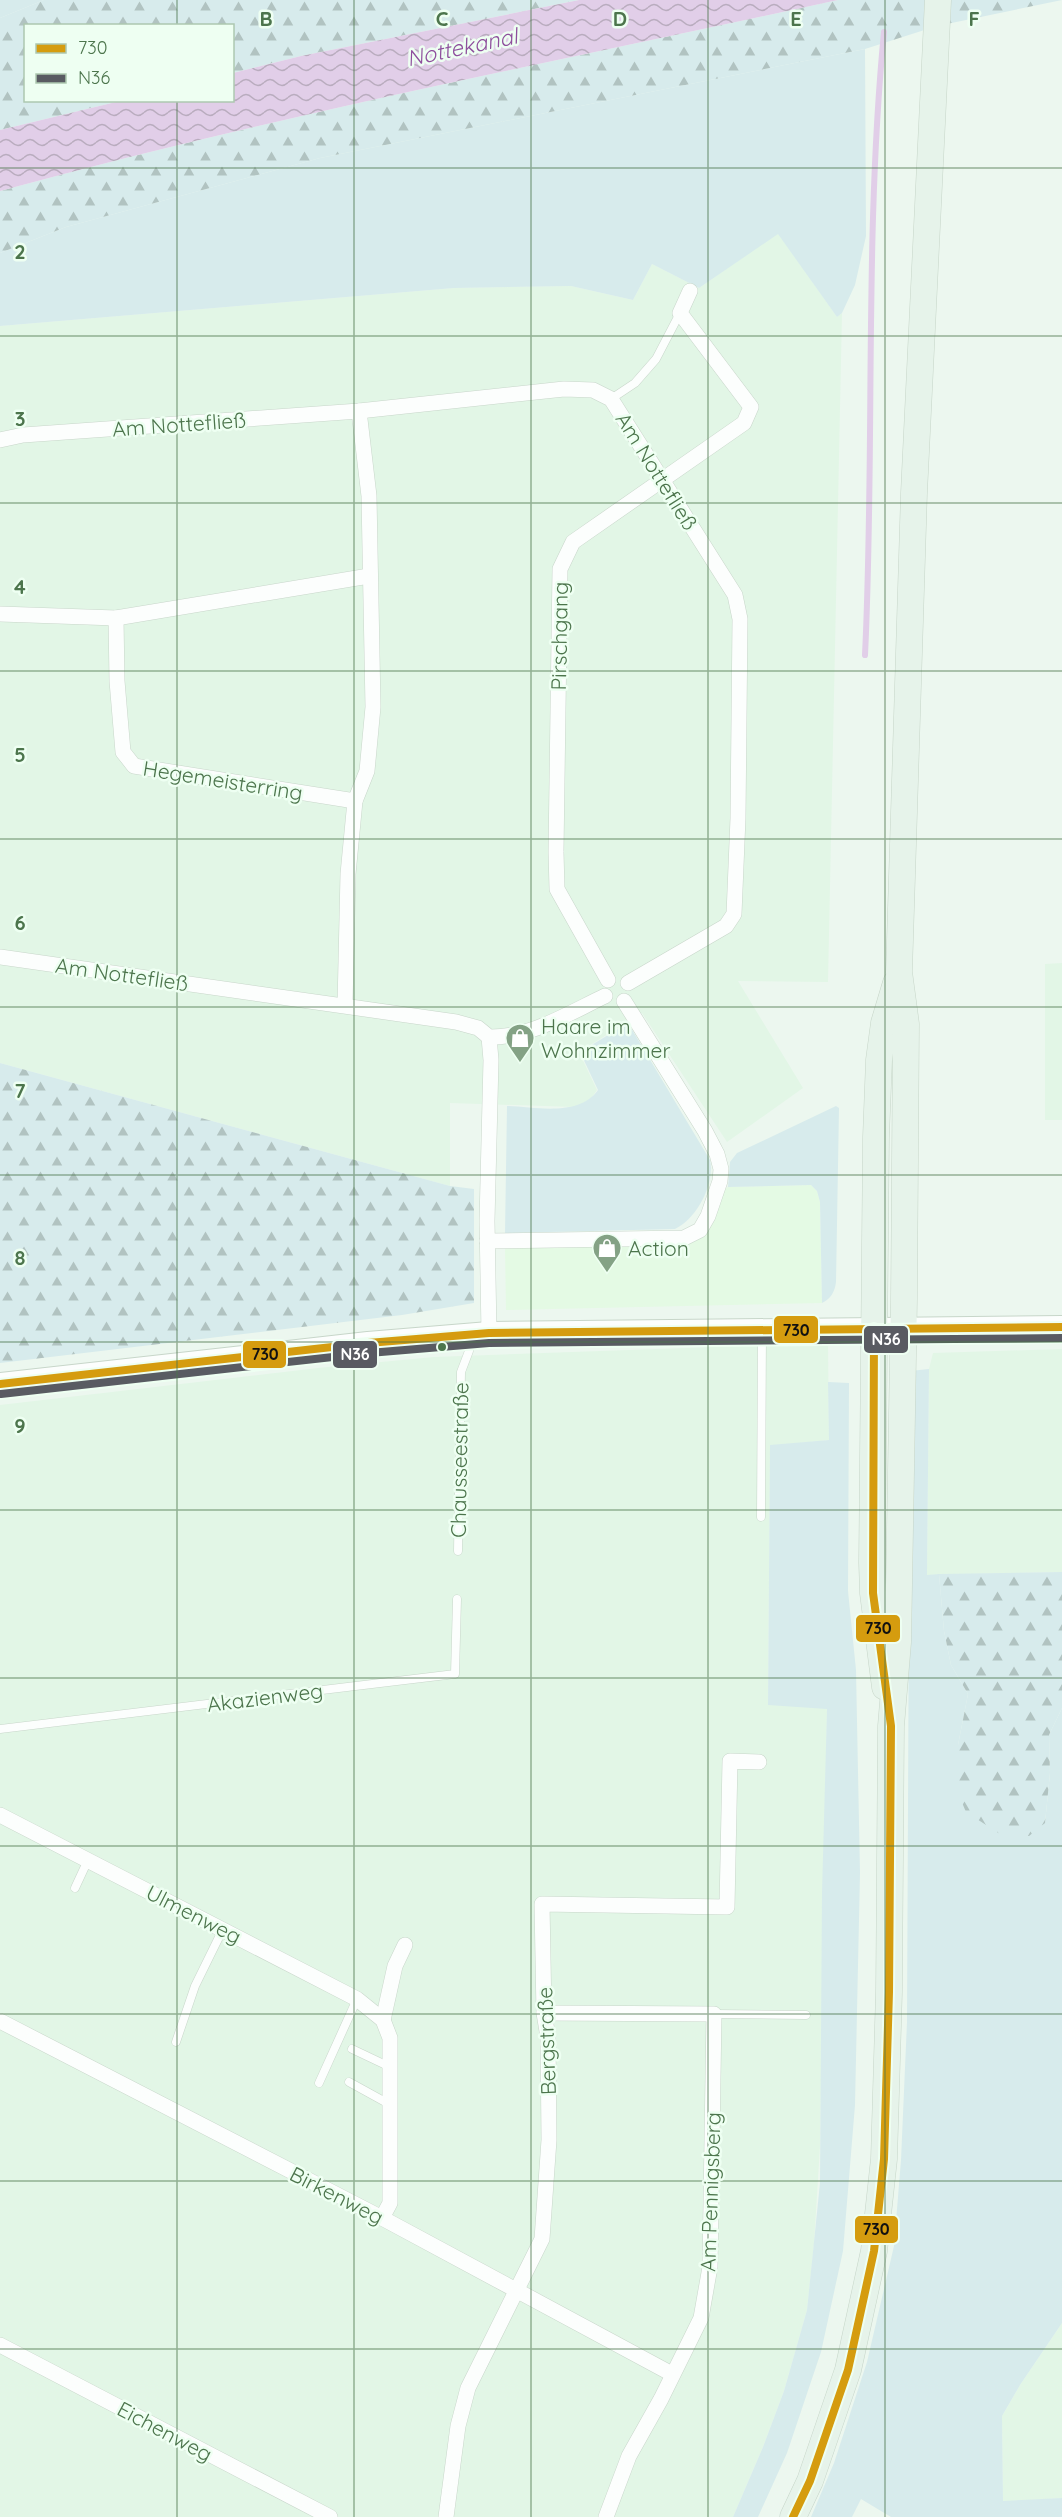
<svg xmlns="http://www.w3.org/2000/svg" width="1062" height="2517" font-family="Quicksand,sans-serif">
	<defs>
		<pattern id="forest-firs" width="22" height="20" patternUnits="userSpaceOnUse" patternTransform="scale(1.5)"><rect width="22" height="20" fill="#d7ebec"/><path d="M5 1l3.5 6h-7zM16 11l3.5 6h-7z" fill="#b1c3c1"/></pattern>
		<pattern id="water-waves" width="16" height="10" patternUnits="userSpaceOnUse" patternTransform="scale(1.5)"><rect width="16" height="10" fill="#e1cee8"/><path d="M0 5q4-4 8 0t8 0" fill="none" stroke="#b9acbe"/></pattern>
	</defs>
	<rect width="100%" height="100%" fill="#ecf7ef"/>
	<!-- residential -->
	<g fill="#e2f6e6">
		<path d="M778,233L837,317L842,313L828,982L738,981L803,1088L727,1142L642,1013L579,1052L597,1090L590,1100L575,1107L450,1103V1186L0,1063V326L454,288L571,286L633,300L652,264L699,288Z"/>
		<path d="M1062,963V1120H1045V964Z"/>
		<path d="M828,1343L829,1440L770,1446L768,1704L827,1708L820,2146L814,2244L807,2310L784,2391L763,2447L733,2517H0V1405L318,1368L434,1357Z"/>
		<path d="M1062,1349V1572L927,1575L929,1369L933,1353Z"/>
		<path d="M1062,2323V2498L1003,2502L1002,2416L1020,2385Z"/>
	</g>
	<!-- commercial -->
	<path fill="#e4fae4" d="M811,1185L817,1191L820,1202L822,1303L506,1310L505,1247L685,1241L721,1192L728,1187Z"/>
	<!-- grass -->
	<g fill="#d7ebec">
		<path d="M0,0H44L0,18Z"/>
		<path d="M865,49L866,236L855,285L842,313L837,317L778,234L699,288L652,264L633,300L571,286L454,288L0,326V253L66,227L320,158Z"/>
		<path d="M628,1023L710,1160C715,1184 697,1219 675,1229L505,1233L507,1106C536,1107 579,1117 598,1090L580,1052Z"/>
		<path d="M836,1106L839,1108L836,1282C835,1291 831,1299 822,1303L820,1202L817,1191L811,1185L728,1187L730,1162L737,1153Z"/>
		<path d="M929,1369L927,1575L939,1574L944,1631L951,1665L968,1694L958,1745L1045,1823L1050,1773L1049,1735L1062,1708V2323L1020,2385L1002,2416L1003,2501L1062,2498V2517H891L861,2499L852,2517H811L834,2463L867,2362L894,2246L901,2160L907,2022L910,1371Z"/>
		<path d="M828,1382L849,1383L848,1591L856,1670L860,1873L855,2105L843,2251L821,2352L787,2453L758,2517H733L763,2447L784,2391L807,2310L820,2183L822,1893L827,1709L768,1705L770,1445L829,1440Z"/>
	</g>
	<!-- forest -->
	<g fill="url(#forest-firs)">
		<path d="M44,0H579L301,56L233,73L232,26H26V100L120,101L0,130V18Z"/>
		<path d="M838,0H1062L937,26L865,49L320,158L66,227L0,253V191C277,115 558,61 838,0Z"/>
		<path d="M0,1063L450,1186L474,1189V1303L402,1315L0,1363Z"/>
		<path d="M1062,1572V1708L1049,1735L1050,1773L1045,1823L1029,1836L1000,1834L966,1812L955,1786L958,1745L968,1694L951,1665L944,1631L939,1574Z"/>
	</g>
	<!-- water -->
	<path fill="url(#water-waves)" d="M579,0H838C558,61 277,115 0,191V130L120,101L232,100L233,73L301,56Z"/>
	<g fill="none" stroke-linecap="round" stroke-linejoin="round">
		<!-- stream -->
		<path stroke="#e1cee8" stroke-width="6" d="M865,655C875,448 864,239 884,32"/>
		<!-- service casing -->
		<g stroke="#c8d6ca" stroke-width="9">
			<g id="service">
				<path d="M611,399L635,383L656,359L680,313"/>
				<path d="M761,1517L762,1332"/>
				<path d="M458,1551L461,1372L469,1351V1336"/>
				<path d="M0,1729L455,1674L457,1599"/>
				<path d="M75,1888L88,1860"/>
				<path d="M714,2014L806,2015"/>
				<path d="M176,2042L195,1986L223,1929"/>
				<path d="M352,2049L390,2067"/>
				<path d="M349,2082L389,2104"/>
				<path d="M319,2083L357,1999"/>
			</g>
		</g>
		<!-- minor casing -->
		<g stroke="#c8d6ca" stroke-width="16">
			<g id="minor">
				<path d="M0,440L23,435L359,411L564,389L593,390L611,399L735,595L740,619L738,818L734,914L726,926L628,983"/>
				<path d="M0,614L116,618"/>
				<path d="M355,801L134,766L123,752L117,681L116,618L369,576"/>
				<path d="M0,957L456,1022L478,1028L489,1037C530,1038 569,1013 605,996"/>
				<path d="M608,980L557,889L556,852L560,569L573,542L744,423L751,407L680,313L690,291"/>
				<path d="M345,1005L348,874L355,801L367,771L373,707L369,496L359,411"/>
				<path d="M487,1241L684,1238L700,1230L708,1216L720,1181L721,1169L717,1154L705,1131L624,1001"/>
				<path d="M489,1333L487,1221L491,1060L489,1037"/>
				<path d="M0,1815L357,1999L383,2020L390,2038V2203L382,2218"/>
				<path d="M544,2013L714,2014L710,2267L701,2318L661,2399L629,2456L606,2517"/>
				<path d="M383,2020L395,1966L405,1945"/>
				<path d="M0,2021L382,2218L672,2374"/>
				<path d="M0,2345L330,2517"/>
				<path d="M446,2517L458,2426L468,2388L542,2239L549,2140L548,2037L544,2013L542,1904L727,1907L730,1761L759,1762"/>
			</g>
		</g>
		<!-- secondary casing -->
		<g stroke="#c7d6c9" stroke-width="24">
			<path id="secondary" d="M0,1384L368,1343L489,1333L1062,1327"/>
		</g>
		<!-- primary casing -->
		<g stroke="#c6d5c8" stroke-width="27">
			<g id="primary">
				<path d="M885,1687L873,1593L872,1563L876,1137L879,1060L884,1023L896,983"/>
				<path d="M793,2517L810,2481L848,2370L874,2251L884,2159L889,1992L891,1726L898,1642L904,1299L906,1024L899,972L914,493L938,0"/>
			</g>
		</g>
		<!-- service -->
		<use href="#service" stroke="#fcfefd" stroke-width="8"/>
		<!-- minor -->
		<use href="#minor" stroke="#fcfefd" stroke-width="15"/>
		<!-- secondary -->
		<use href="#secondary" stroke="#fcfefd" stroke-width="22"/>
		<!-- primary -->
		<use href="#primary" stroke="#e6f3ea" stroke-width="26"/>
		<!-- bus-1 casing -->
		<g stroke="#eefff2" stroke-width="12">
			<g id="bus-1">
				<path d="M0,1384L368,1343L489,1333L1062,1327"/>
				<path d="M793,2517L810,2481L848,2370L874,2251L884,2159L889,1992L891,1726L873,1593L874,1328"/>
			</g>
		</g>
		<!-- bus-2 casing -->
		<g stroke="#eefff2" stroke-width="12">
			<path id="bus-2" d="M1,1394L369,1353L489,1343L1062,1338"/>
		</g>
		<!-- bus-1 -->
		<use href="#bus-1" stroke="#d59c0f" stroke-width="8"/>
		<!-- bus-2 -->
		<use href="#bus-2" stroke="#595b62" stroke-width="8"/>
	</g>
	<!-- grid -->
	<path fill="none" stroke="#4c754c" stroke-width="1.5" stroke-opacity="0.55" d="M177,0V26M354,0V2517M531,0V2517M708,0V2517M885,0V2517M177,100V2517M0,168H1062M0,336H1062M0,503H1062M0,671H1062M0,839H1062M0,1007H1062M0,1175H1062M0,1342H1062M0,1510H1062M0,1678H1062M0,1846H1062M0,2014H1062M0,2181H1062M0,2349H1062"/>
	<!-- icons -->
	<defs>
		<g id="shop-pin" transform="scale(1.5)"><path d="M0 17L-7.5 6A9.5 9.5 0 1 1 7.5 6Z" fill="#84a285" stroke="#eefff2"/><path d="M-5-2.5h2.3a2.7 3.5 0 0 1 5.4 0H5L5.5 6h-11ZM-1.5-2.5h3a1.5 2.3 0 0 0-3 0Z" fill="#fff"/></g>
	</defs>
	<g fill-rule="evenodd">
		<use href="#shop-pin" x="520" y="1038"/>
		<use href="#shop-pin" x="607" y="1248"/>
	</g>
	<!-- markers -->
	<circle fill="#4c754c" stroke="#eefff2" stroke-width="2" cx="442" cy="1347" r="5"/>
	<g text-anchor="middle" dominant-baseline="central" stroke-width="5" stroke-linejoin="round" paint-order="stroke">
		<!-- street labels -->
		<g font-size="21" fill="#4c754c" stroke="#eefff2">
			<text transform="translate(179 424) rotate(-4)">Am Nottefließ</text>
			<text transform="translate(657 471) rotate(58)">Am Nottefließ</text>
			<text transform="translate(559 636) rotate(-89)">Pirschgang</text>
			<text transform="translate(223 780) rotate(9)">Hegemeisterring</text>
			<text transform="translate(122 974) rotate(8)">Am Nottefließ</text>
			<text transform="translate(459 1460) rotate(-89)">Chausseestraße</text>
			<text transform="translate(265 1697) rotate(-7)">Akazienweg</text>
			<text transform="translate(194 1914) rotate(27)">Ulmenweg</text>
			<text transform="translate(546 2041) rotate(-92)">Bergstraße</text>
			<text transform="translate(710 2192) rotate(-88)">Am Pennigsberg</text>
			<text transform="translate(337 2195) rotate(27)">Birkenweg</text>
			<text transform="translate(165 2431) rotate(28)">Eichenweg</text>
		</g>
		<!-- poi labels -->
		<g font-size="21" fill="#4c754c" stroke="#eefff2" text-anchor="start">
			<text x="541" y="1026">Haare im<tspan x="541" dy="24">Wohnzimmer</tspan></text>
			<text x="628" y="1248">Action</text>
		</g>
		<!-- water labels -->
		<g font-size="22" font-style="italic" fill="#8e4f9d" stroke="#eefff2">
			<text transform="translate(462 47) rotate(-12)">Nottekanal</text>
		</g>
	</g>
	<g font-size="20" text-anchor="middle" font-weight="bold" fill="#4c754c" stroke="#eefff2" stroke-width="5" stroke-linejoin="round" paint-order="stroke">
		<text x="266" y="26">B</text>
		<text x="442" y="26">C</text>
		<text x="620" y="26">D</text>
		<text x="796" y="26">E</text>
		<text x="974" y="26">F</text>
		<text x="20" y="259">2</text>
		<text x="20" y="426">3</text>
		<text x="20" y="594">4</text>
		<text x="20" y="762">5</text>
		<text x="20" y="930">6</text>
		<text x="20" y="1098">7</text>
		<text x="20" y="1265">8</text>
		<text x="20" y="1433">9</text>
	</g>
	<g stroke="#eefff2" stroke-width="2">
		<rect x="773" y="1315" width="46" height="29" rx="6" fill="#d59c0f"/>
		<rect x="863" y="1325" width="46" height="29" rx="6" fill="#595b62"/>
		<rect x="242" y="1340" width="45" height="29" rx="6" fill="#d59c0f"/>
		<rect x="332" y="1340" width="46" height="29" rx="6" fill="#595b62"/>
		<rect x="855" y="1614" width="46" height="29" rx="6" fill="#d59c0f"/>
		<rect x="854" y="2215" width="45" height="29" rx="6" fill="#d59c0f"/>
	</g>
	<g font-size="16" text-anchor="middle" font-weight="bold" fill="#fff">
		<text x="886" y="1345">N36</text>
		<text x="355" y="1360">N36</text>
	</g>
	<g font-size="16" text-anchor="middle" font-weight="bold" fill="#111">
		<text x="796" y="1336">730</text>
		<text x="265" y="1360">730</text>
		<text x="878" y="1634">730</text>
		<text x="876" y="2235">730</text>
	</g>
	<!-- legend -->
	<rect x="24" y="24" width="210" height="78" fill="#eefff2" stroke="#adc8b0" stroke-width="1.5"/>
	<rect x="36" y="44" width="30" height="9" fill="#d59c0f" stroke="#adc8b0" stroke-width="1.5"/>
	<text x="78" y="54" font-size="18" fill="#4c754c">730</text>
	<rect x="36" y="74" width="30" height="9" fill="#595b62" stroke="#adc8b0" stroke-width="1.5"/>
	<text x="78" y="84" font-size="18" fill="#4c754c">N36</text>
</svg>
